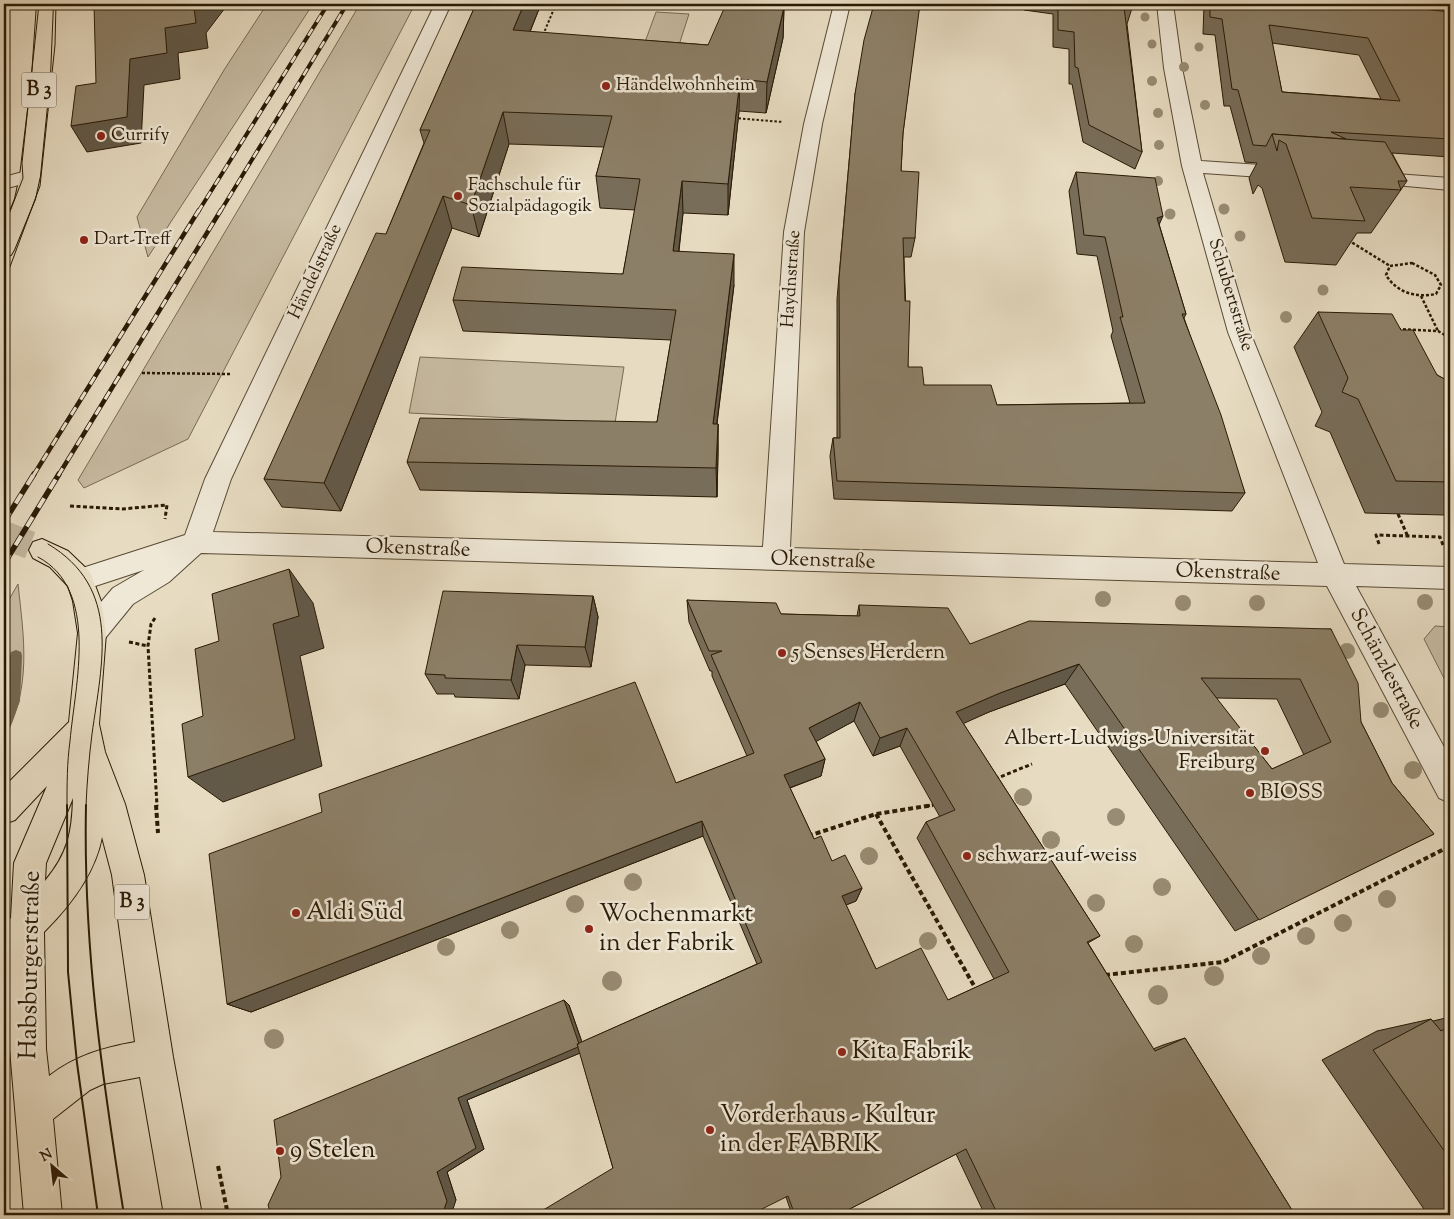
<svg xmlns="http://www.w3.org/2000/svg" width="1454" height="1219" font-family="'Sorts Mill Goudy',serif">
	<rect width="100%" height="100%" fill="#e7dcc2"/>
	<filter id="stains"><feTurbulence type="fractalNoise" baseFrequency=".004" numOctaves="4"/><feColorMatrix values="0 0 0 0 .2 0 0 0 0 .09 0 0 0 0 .02 0 0 0 .5 -.17"/></filter>
	<radialGradient id="worn" r=".72"><stop offset=".6" stop-color="#630" stop-opacity="0"/><stop offset="1" stop-color="#630" stop-opacity=".3"/></radialGradient>
	<!-- green -->
	<g fill="#c7bba2" stroke="#786a54">
		<path d="M267,4H313L148,257L137,217L224,70Z"/>
		<path d="M360,4H415L188,439L84,488L78,480Z"/>
		<path d="M656,12L689,14L679,45L645,42Z"/>
		<path d="M420,357L624,367L615,423L409,413Z"/>
		<path d="M18,584C24,639 32,687 4,739V608Z"/>
		<path d="M1435,626L1450,627V690L1424,639Z"/>
	</g>
	<g fill="none" stroke-linecap="round" stroke-linejoin="round">
		<!-- stream -->
		<path fill="#746750" fill-rule="evenodd" d="M16,650L21,652L22,656L20,701L9,730L4,732C2,707 8,681 10,656L11,652Z"/>
		<!-- major-tunnel -->
		<path stroke="#c1b59c" stroke-width="28" stroke-dasharray="28 14" stroke-linecap="butt" d="M4,535L42,550"/>
		<!-- minor casing -->
		<g stroke="#584a34" stroke-width="2">
			<g id="minor">
				<path d="M435,4H451L231,479L213,532L763,547L784,232L804,124L834,4H850L822,124L804,232L790,548L1318,563L1228,332L1182,166L1164,68L1157,4H1173L1182,68L1201,161L1289,167L1296,169L1299,173L1296,177L1289,179L1203,173L1250,332L1344,564L1450,567V589L1356,586L1450,758V803L1439,798L1327,586L201,553L169,582L133,604L102,642L92,645L82,642L78,633L82,624L113,588L144,570L80,591L70,588L67,580L70,572L185,535L205,479Z"/>
				<path d="M30,170L37,172L40,176L37,180L4,189V177Z"/>
				<path d="M1369,172L1450,178V190L1362,182L1359,178L1362,174Z"/>
			</g>
		</g>
		<!-- major casing -->
		<g stroke="#291a05" stroke-width="2">
			<g id="major">
				<path d="M37,4H53L50,76L40,176L35,199L14,250L11,255L4,257V226L15,199L20,176L32,76Z"/>
				<path d="M42,539L68,551L90,572L101,601L106,633L99,724L105,752L125,804L144,875L173,1057L202,1215H164L140,1077L103,1084L90,1090L53,1119L62,1215H24L10,1049V960L4,963V924L11,918L14,863L47,786L15,820L4,824V787L69,722L78,633L73,601L68,586L50,567L33,558L29,550L33,542ZM73,798C72,833 68,853 45,881L46,863ZM102,837L112,875L135,1042C102,1048 75,1056 49,1076L46,1049L44,932C70,906 95,874 102,837Z"/>
			</g>
		</g>
		<!-- path-far3 -->
		<g stroke="#291a05" stroke-width="2" stroke-dasharray="2.5 2" stroke-linecap="butt">
			<path d="M543,35L556,4"/>
			<path d="M4,59L10,4"/>
			<path d="M734,118L783,122"/>
		</g>
		<!-- path-far2 -->
		<g stroke="#291a05" stroke-width="2.5" stroke-dasharray="3 2" stroke-linecap="butt">
			<path d="M1348,240L1390,266"/>
			<path d="M1412,263L1435,275L1441,285L1436,294C1416,298 1397,293 1386,275L1390,266Z"/>
			<path d="M1421,296L1438,331"/>
			<path d="M1398,329L1438,331L1450,338"/>
			<path d="M142,373L231,374"/>
		</g>
		<!-- path-far1 -->
		<g stroke="#291a05" stroke-width="3" stroke-dasharray="4 2.5" stroke-linecap="butt">
			<path d="M70,506L122,509L167,505L165,519"/>
			<path d="M1398,514L1408,537"/>
			<path d="M1379,544L1376,535L1440,537L1443,545"/>
			<path d="M155,618L151,624L148,646L157,806"/>
			<path d="M129,642L148,646"/>
			<path d="M995,779L1032,764"/>
			<path d="M926,806L933,805"/>
		</g>
		<!-- path -->
		<g stroke="#291a05" stroke-width="4" stroke-dasharray="5 3" stroke-linecap="butt">
			<path d="M156,805L158,833"/>
			<path d="M876,814L977,991"/>
			<path d="M808,836L876,814L933,805"/>
			<path d="M1105,975L1223,962L1450,846"/>
			<path d="M218,1166L228,1215"/>
		</g>
		<!-- minor -->
		<use href="#minor" fill="#efe8d7" fill-rule="evenodd"/>
		<!-- major -->
		<use href="#major" fill="#e7dcc2" fill-rule="evenodd"/>
		<!-- tram-far1 -->
		<g stroke="#291a05" stroke-width="1">
			<path d="M4,227L23,178L22,163L39,4"/>
			<path d="M4,283L40,186L55,45L56,4"/>
			<path d="M48,544C122,588 102,662 92,734C89,758 87,782 86,806"/>
			<path d="M38,557C100,590 75,684 70,741C67,763 67,784 67,806"/>
		</g>
		<!-- tram -->
		<g stroke="#291a05" stroke-width="2">
			<path d="M67,805L68,972L77,1063L98,1215"/>
			<path d="M86,805C83,946 102,1076 124,1215"/>
		</g>
		<!-- rail-far2 casing -->
		<g stroke="#291a05" stroke-width="4">
			<g id="rail-far2">
				<path d="M198,212L328,4"/>
				<path d="M220,212L347,4"/>
			</g>
		</g>
		<!-- rail-far1 casing -->
		<g stroke="#291a05" stroke-width="4.5">
			<g id="rail-far1">
				<path d="M33,476L199,210"/>
				<path d="M58,476L221,210"/>
			</g>
		</g>
		<!-- rail casing -->
		<g stroke="#291a05" stroke-width="5.5">
			<g id="rail">
				<path d="M4,522L34,474"/>
				<path d="M4,564L59,474"/>
			</g>
		</g>
		<!-- rail-far2 -->
		<use href="#rail-far2" stroke="#efe8d7" stroke-width="2.5" stroke-dasharray="8" stroke-linecap="butt"/>
		<!-- rail-far1 -->
		<use href="#rail-far1" stroke="#efe8d7" stroke-width="3" stroke-dasharray="9" stroke-linecap="butt"/>
		<!-- rail -->
		<use href="#rail" stroke="#efe8d7" stroke-width="4" stroke-dasharray="11" stroke-linecap="butt"/>
	</g>
	<!-- trees -->
	<g fill="#988c74">
		<circle cx="1145" cy="17" r="4.5"/>
		<circle cx="1152" cy="44" r="4.5"/>
		<circle cx="1199" cy="47" r="4.5"/>
		<circle cx="1184" cy="67" r="5"/>
		<circle cx="1152" cy="81" r="5"/>
		<circle cx="1205" cy="105" r="5"/>
		<circle cx="1158" cy="113" r="5"/>
		<circle cx="1159" cy="145" r="5"/>
		<circle cx="1158" cy="181" r="5"/>
		<circle cx="1224" cy="209" r="5.5"/>
		<circle cx="1170" cy="214" r="5.5"/>
		<circle cx="1240" cy="236" r="5.5"/>
		<circle cx="1323" cy="290" r="5.5"/>
		<circle cx="1286" cy="317" r="6"/>
		<circle cx="1103" cy="599" r="8"/>
		<circle cx="1425" cy="602" r="8"/>
		<circle cx="1183" cy="603" r="8"/>
		<circle cx="1257" cy="603" r="8"/>
		<circle cx="1347" cy="651" r="8"/>
		<circle cx="1381" cy="710" r="8"/>
		<circle cx="1413" cy="770" r="9"/>
		<circle cx="1023" cy="797" r="9"/>
		<circle cx="1116" cy="817" r="9"/>
		<circle cx="1051" cy="840" r="9"/>
		<circle cx="869" cy="856" r="9"/>
		<circle cx="633" cy="882" r="9"/>
		<circle cx="1162" cy="887" r="9"/>
		<circle cx="1387" cy="899" r="9"/>
		<circle cx="1096" cy="903" r="9"/>
		<circle cx="575" cy="904" r="9"/>
		<circle cx="1343" cy="923" r="9"/>
		<circle cx="510" cy="930" r="9"/>
		<circle cx="1306" cy="936" r="9"/>
		<circle cx="928" cy="941" r="9"/>
		<circle cx="1134" cy="944" r="9"/>
		<circle cx="446" cy="947" r="9"/>
		<circle cx="1261" cy="956" r="9"/>
		<circle cx="1214" cy="976" r="10"/>
		<circle cx="612" cy="981" r="10"/>
		<circle cx="1158" cy="995" r="10"/>
		<circle cx="274" cy="1039" r="10"/>
	</g>
	<!-- wall -->
	<g fill="#786d59" stroke="#291a05" fill-rule="evenodd">
		<path d="M476,4H541L530,32L708,45L785,4L784,7L783,38L766,113L739,111L728,215L683,213L679,251L734,285L717,424H718V453L717,497L420,490L407,462L657,422L671,340L463,331L453,300L623,274L635,210L600,208L596,176L604,147L509,144L479,237L452,228L341,511L282,507L264,479L386,234L424,143L420,130Z"/>
		<path d="M874,4H920L917,21L903,133L901,171L915,238L911,257H904L908,367L924,385L997,405L1130,403L1111,336L1113,331L1097,256L1077,254L1069,191L1076,172L1159,224L1186,314L1184,318L1245,493L1232,511L834,499L830,456L833,438H837V299L855,94Z"/>
		<path d="M1026,4H1133L1132,8L1127,24L1142,152L1135,169L1083,142L1072,84H1069V49L1053,47V14L1024,10Z"/>
		<path d="M1204,4H1450V157L1392,153L1407,181L1371,233H1357L1336,265L1285,262L1262,188L1258,185L1253,194L1249,178L1257,163L1245,162L1230,106H1224L1215,35L1203,34ZM1272,43L1359,55L1381,99L1282,92Z"/>
		<path d="M1318,312L1401,330L1437,375L1450,382V510L1445,515L1365,513L1330,432L1315,426L1322,412L1294,347Z"/>
		<path d="M593,596L598,617L591,667L525,665L519,699L455,697L454,694H437L425,674Z"/>
		<path d="M687,600L781,614L857,616L859,605L970,644L1331,629L1361,722L1392,783L1434,834L1235,931L1065,684L989,712L963,723L1100,936L1088,943L1153,1049L1163,1045L1185,1038L1295,1215H985L956,1154L838,1215H792L786,1197L613,1168L580,1053L467,1100L484,1149L447,1172L456,1200L271,1215L564,1000L569,1005L582,1042L757,964L703,836L251,1012L227,1004L676,783L747,756L712,676V671H710L689,622ZM1216,698L1277,699L1304,755L1272,769ZM854,721L873,756L900,746L940,817L926,822L917,838L994,979L948,1000L876,969L846,905L856,901L862,888L832,861L814,839L790,788L821,776L825,759L816,741Z"/>
		<path d="M1450,1017V1215H1428L1322,1060L1377,1031L1431,1019L1433,1021Z"/>
	</g>
	<!-- shaded-wall -->
	<g fill="#625948" stroke="#291a05">
		<path d="M198,4H228L206,33L208,48L178,53L180,79L144,85L141,143L87,152L71,126L130,59L165,28L194,8Z"/>
		<path d="M524,4H541L518,61L513,30Z"/>
		<path d="M774,4H785L772,37L773,6Z"/>
		<path d="M784,7L783,38L766,113L767,82Z"/>
		<path d="M740,79L739,111L728,215V184Z"/>
		<path d="M503,112L509,144L479,237L471,205Z"/>
		<path d="M682,181L683,213L675,282L673,251Z"/>
		<path d="M443,196L452,228L341,511L324,483Z"/>
		<path d="M1163,216L1154,236L1157,218Z"/>
		<path d="M734,254V285L713,453V424Z"/>
		<path d="M718,424V453L717,497L716,468Z"/>
		<path d="M289,569L313,603L324,648L300,656L322,766L223,802L188,777Z"/>
		<path d="M593,596L598,617L591,667L585,647Z"/>
		<path d="M517,645L525,665L519,699L511,680Z"/>
		<path d="M1079,664L1065,684L989,712L947,731L956,712L1000,693Z"/>
		<path d="M860,702L854,721L806,747L809,728Z"/>
		<path d="M907,728L900,746L873,756L880,738Z"/>
		<path d="M825,759L821,776L781,791L784,775Z"/>
		<path d="M702,821L703,836L251,1012L227,1004Z"/>
		<path d="M862,888L856,901L836,909L842,896Z"/>
		<path d="M564,1000L569,1005L585,1051L467,1100L484,1149L447,1172L456,1200L451,1215H442L437,1172L458,1098Z"/>
	</g>
	<!-- building -->
	<g fill="#8c7f67" stroke="#291a05" fill-rule="evenodd">
		<path d="M94,4H198L194,8L196,23L165,28L167,53L130,59L127,117L71,126L76,86L96,83Z"/>
		<path d="M476,4H524L513,30L708,45L726,4H774L773,6L784,7L767,82L740,79L728,184L682,181L673,251L734,254L713,424H718L716,468L407,462L420,418L657,422L676,310L453,300L462,267L623,274L640,179L596,176L612,116L503,112L471,205L443,196L324,483L264,479L376,233L386,234L430,130H420Z"/>
		<path d="M874,4H920L903,133L901,171L919,172L915,238H903L905,301H910L908,367H922L924,385H991L997,405L1145,403L1120,317H1123L1105,237L1084,235L1076,172L1155,178L1163,216L1157,218L1186,314H1182L1221,415L1245,493L837,481L833,438H840L839,279L855,94L864,40Z"/>
		<path d="M1058,4H1133L1132,8L1124,7L1142,152L1089,125L1078,68L1075,67L1074,32L1058,30Z"/>
		<path d="M1210,4H1378L1450,12V139L1331,132L1346,139L1272,134L1266,146L1253,145L1238,90L1232,89L1222,19L1210,17ZM1269,25L1368,38L1400,101L1282,92Z"/>
		<path d="M1272,134L1385,142L1407,181H1398L1401,190L1350,187L1365,221L1312,218L1286,144L1279,140L1277,151Z"/>
		<path d="M1318,312L1392,314L1401,330H1413L1437,375L1450,382V482L1396,481L1358,399L1342,392L1348,378Z"/>
		<path d="M289,569L299,616L273,624L295,739L188,777L182,724L203,716L195,649L219,641L212,594Z"/>
		<path d="M443,591L593,596L585,647L517,645L511,680L445,678V675L425,674Z"/>
		<path d="M687,600L776,603L781,614L860,616L859,605L948,608L970,644L1029,621L1331,629L1358,683L1361,722L1392,783L1434,834L1259,920L1079,664L1000,693L956,712L1100,936L1087,942L1155,1051L1185,1038L1295,1215H998L966,1149L838,1215H795L788,1196L750,1215H535L613,1168L577,1044L762,962L702,821L227,1004L209,854L322,812L319,794L635,682L676,783L754,753L711,655L722,651H709ZM1201,678L1300,679L1331,742L1272,769ZM860,702L880,738L907,728L955,810L926,822L1009,972L948,1000L921,948L876,969L842,896L862,888L845,855L832,861L821,836L814,839L784,775L825,759L809,728Z"/>
		<path d="M564,1000L579,1044H577L578,1047L458,1098L476,1148L437,1172L447,1201L442,1215H271L268,1205L281,1177L274,1120Z"/>
		<path d="M1431,1019L1441,1031L1450,1026V1159L1373,1050Z"/>
	</g>
	<!-- markers -->
	<g fill="#8f2418" stroke="#efe8d7" stroke-width="2">
		<circle cx="606" cy="86" r="5"/>
		<circle cx="101" cy="136" r="5"/>
		<circle cx="458" cy="196" r="5"/>
		<circle cx="84" cy="240" r="5"/>
		<circle cx="782" cy="653" r="5"/>
		<circle cx="1265" cy="751" r="5"/>
		<circle cx="1250" cy="793" r="5"/>
		<circle cx="967" cy="856" r="5"/>
		<circle cx="296" cy="913" r="5"/>
		<circle cx="589" cy="929" r="5"/>
		<circle cx="842" cy="1052" r="5"/>
		<circle cx="710" cy="1130" r="5"/>
		<circle cx="280" cy="1151" r="5"/>
	</g>
	<g text-anchor="middle" dominant-baseline="central" stroke-width="5" stroke-linejoin="round" paint-order="stroke">
		<!-- far-poi labels -->
		<g font-size="18" fill="#291a05" stroke="#efe8d7" text-anchor="start">
			<text x="616" y="86">Händelwohnheim</text>
			<text x="111" y="136">Currify</text>
			<text x="468" y="186">Fachschule für<tspan x="468" dy="21">Sozialpädagogik</tspan></text>
			<text x="94" y="240">Dart-Treff</text>
		</g>
		<!-- far-street labels -->
		<g font-size="18" fill="#291a05" stroke="#efe8d7">
			<text transform="translate(316 272) rotate(-65)">Händelstraße</text>
			<text transform="translate(792 279) rotate(-86)">Haydnstraße</text>
			<text transform="translate(1230 295) rotate(73)">Schubertstraße</text>
		</g>
		<!-- shield labels -->
		<g fill="#efe8d7" stroke="#645844" stroke-width="1">
			<rect x="21.5" y="72.5" width="35" height="35" rx="4"/>
			<rect x="114.5" y="884.5" width="35" height="35" rx="4"/>
		</g>
		<g font-size="20" font-weight="bold" fill="#291a05">
			<text x="39" y="90">B 3</text>
			<text x="132" y="902">B 3</text>
		</g>
		<!-- street labels -->
		<g font-size="21" fill="#291a05" stroke="#efe8d7">
			<text transform="translate(418 549) rotate(2)">Okenstraße</text>
			<text transform="translate(823 561) rotate(2)">Okenstraße</text>
			<text transform="translate(1228 573) rotate(2)">Okenstraße</text>
			<text transform="translate(1386 669) rotate(62)">Schänzlestraße</text>
		</g>
		<!-- poi labels -->
		<g font-size="21" fill="#291a05" stroke="#efe8d7" text-anchor="start">
			<text x="792" y="653">5 Senses Herdern</text>
			<text x="1255" y="739" text-anchor="end">Albert-Ludwigs-Universität<tspan x="1255" dy="24">Freiburg</tspan></text>
			<text x="1260" y="793">BIOSS</text>
			<text x="977" y="856">schwarz-auf-weiss</text>
		</g>
		<!-- near-poi labels -->
		<g font-size="25" fill="#291a05" stroke="#efe8d7" text-anchor="start">
			<text x="306" y="913">Aldi Süd</text>
			<text x="599" y="915">Wochenmarkt<tspan x="599" dy="29">in der Fabrik</tspan></text>
			<text x="852" y="1052">Kita Fabrik</text>
			<text x="720" y="1116">Vorderhaus - Kultur<tspan x="720" dy="29">in der FABRIK</tspan></text>
			<text x="290" y="1151">9 Stelen</text>
		</g>
		<!-- near-street labels -->
		<g font-size="25" fill="#291a05" stroke="#efe8d7">
			<text transform="translate(31 965) rotate(-89)">Habsburgerstraße</text>
		</g>
	</g>
	<!-- margin -->
	<rect width="1454" height="1219" fill="none" stroke="#e7dcc2" stroke-width="20"/>
	<rect x="5" y="5" width="1444" height="1209" fill="none" stroke="#291a05" stroke-width="2.5"/>
	<rect x="10" y="10" width="1434" height="1199" fill="none" stroke="#291a05"/>
	<!-- north arrow -->
	<g transform="translate(52 1166) rotate(332)" stroke="#efe8d7" stroke-width="4" paint-order="stroke">
	<path d="M0-4L9 19L0 12L-9 19Z" fill="#291a05"/>
	<text y="-8" font-size="14" font-weight="bold" text-anchor="middle" fill="#291a05">N</text>
	</g>
	<rect width="100%" height="100%" filter="url(#stains)"/>
	<rect width="100%" height="100%" fill="url(#worn)"/>
</svg>
